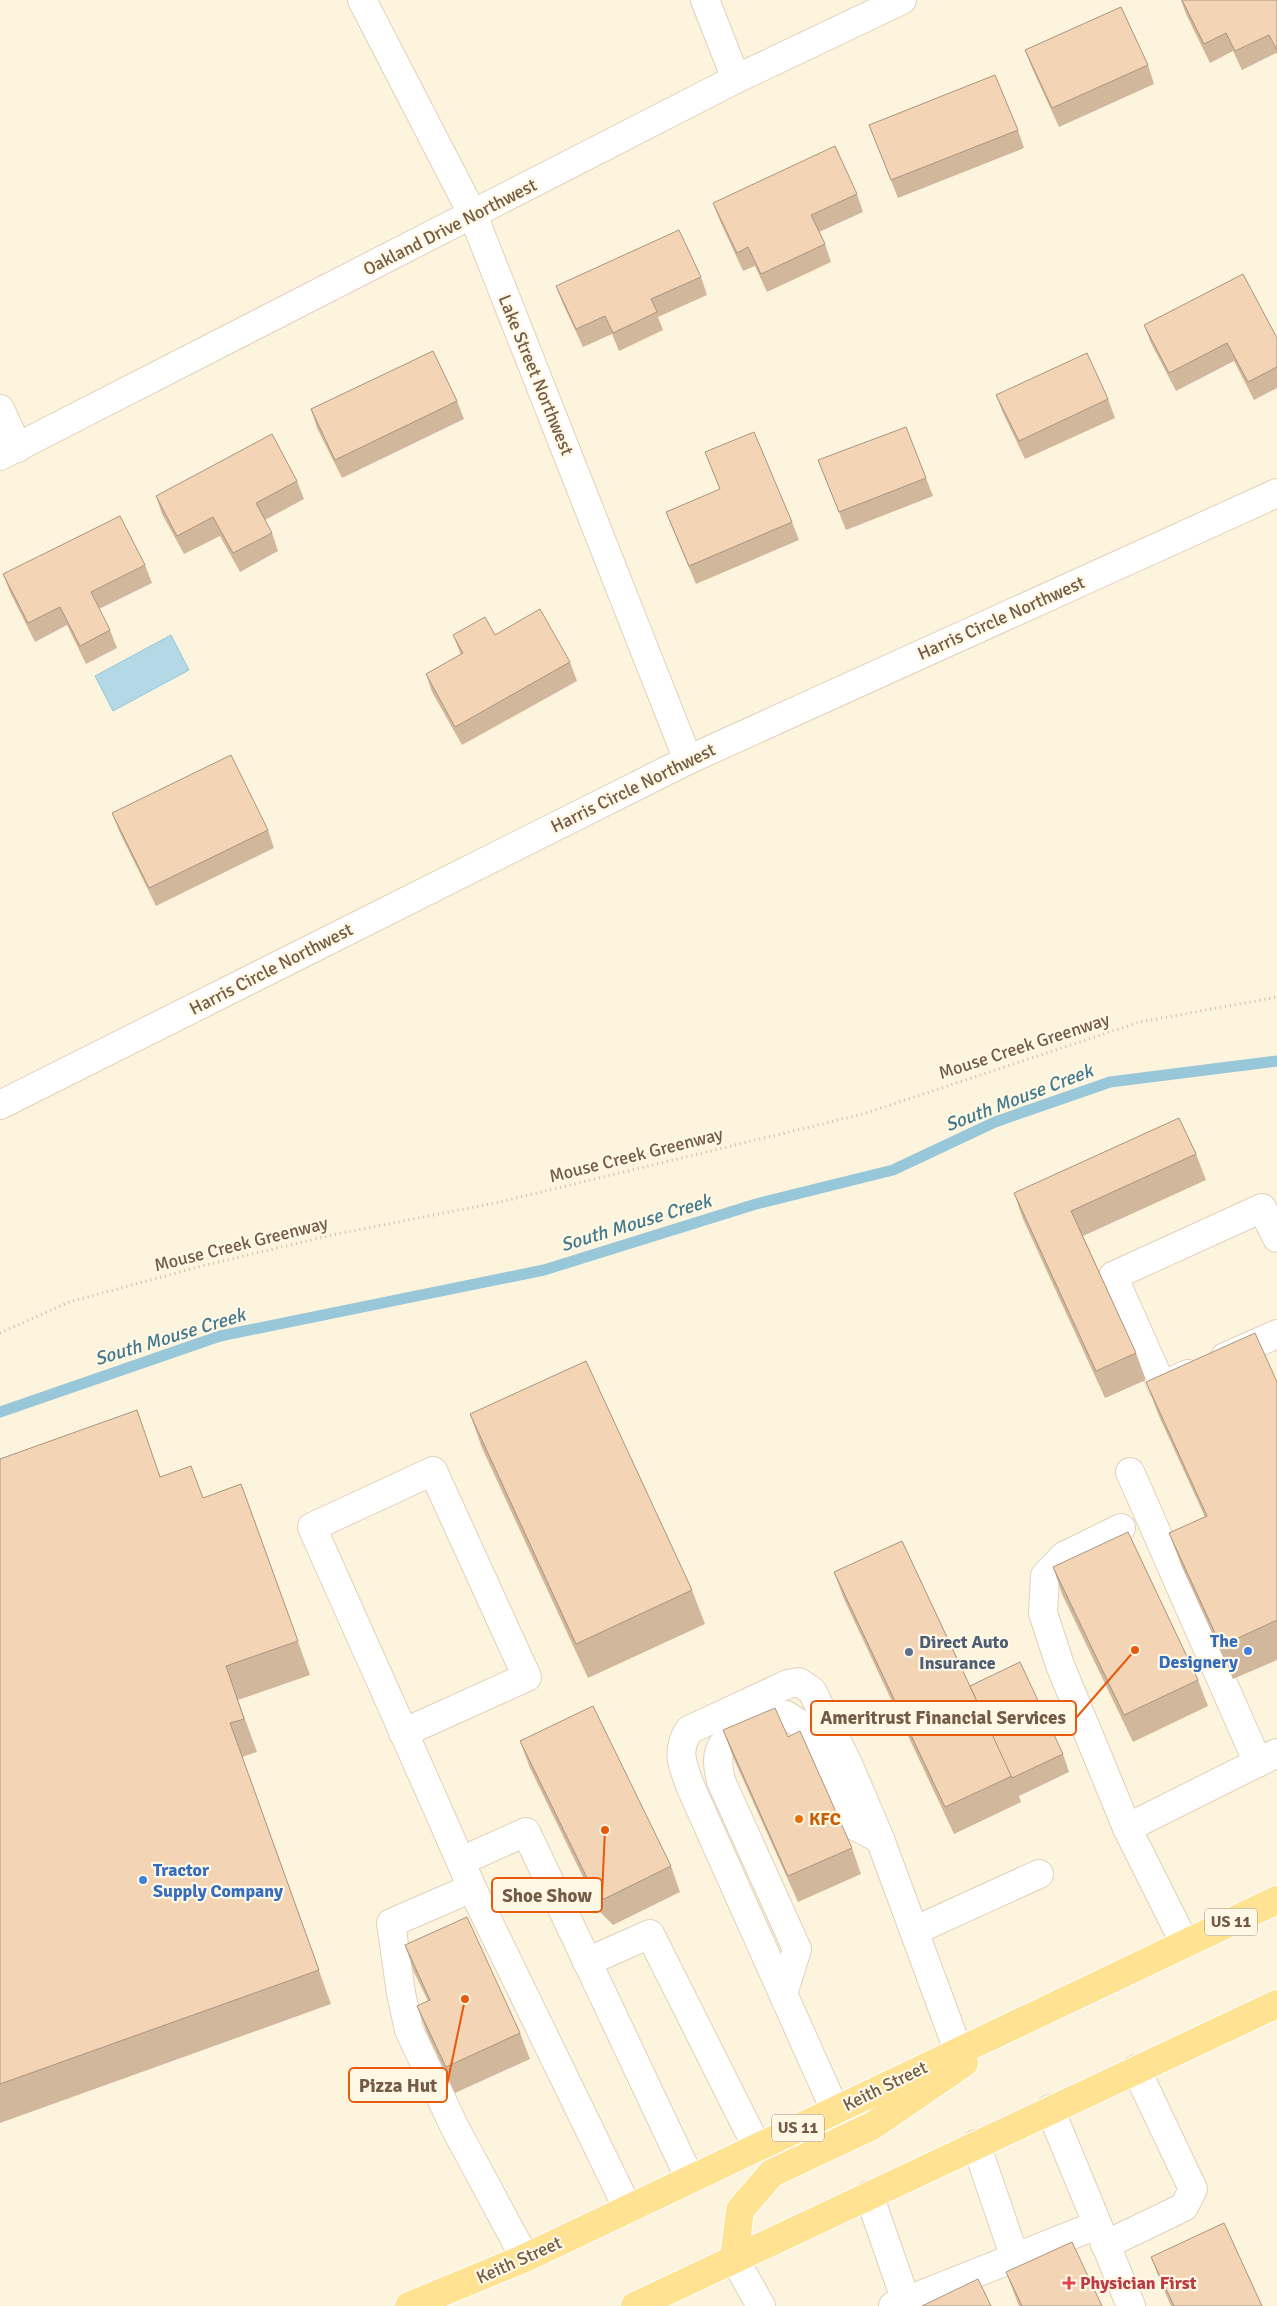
<svg xmlns="http://www.w3.org/2000/svg" width="1277" height="2306" font-family="Signika,sans-serif">
	<rect width="100%" height="100%" fill="#fdf4de"/>
	<!-- water -->
	<path fill="#b3d9e6" stroke="#98c7d9" d="M171,635L189,670L113,711L95,676Z"/>
	<g fill="none" stroke-linecap="round" stroke-linejoin="round">
		<!-- stream -->
		<path stroke="#98c7d9" stroke-width="11" d="M0,1412L220,1336L544,1270L756,1204L893,1170L995,1122L1110,1082L1277,1061"/>
		<!-- minor casing -->
		<g stroke="#e1d1ba" stroke-width="30">
			<g id="minor">
				<path d="M362,0L473,215L688,760"/>
				<path d="M705,0L736,79"/>
				<path d="M0,409L18,448"/>
				<path d="M0,456L736,79L902,0"/>
				<path d="M0,1105L688,760L1277,493"/>
				<path d="M1225,1357L1277,1334"/>
				<path d="M1188,1374L1162,1386L1113,1276L1262,1208L1277,1238"/>
				<path d="M1130,1472L1258,1763"/>
				<path d="M1121,1528L1064,1556L1045,1576L1043,1613L1060,1665L1127,1828"/>
				<path d="M403,1733L527,1677L433,1471L312,1527C365,1647 420,1767 472,1888"/>
				<path d="M461,1861L526,1832L690,2179"/>
				<path d="M914,1931L1039,1874"/>
				<path d="M1185,1944L1127,1828L1277,1753"/>
				<path d="M587,1962L650,1934L757,2147"/>
				<path d="M783,1994L797,1949L721,1781C719,1771 716,1760 720,1750C727,1731 767,1719 786,1715L802,1725L814,1739L853,1825L880,1839"/>
				<path d="M1050,2109L1131,2306"/>
				<path d="M835,2110L691,1788C683,1765 675,1753 689,1730L788,1684L799,1682L812,1691L849,1766L880,1839L958,2050"/>
				<path d="M976,2144L1015,2258"/>
				<path d="M869,2195L906,2301"/>
				<path d="M1105,2245L1184,2207L1193,2189L1136,2069"/>
				<path d="M525,2258L455,2128L409,2030L401,1993L391,1923L472,1888L628,2209"/>
				<path d="M734,2258L761,2306"/>
				<path d="M893,2306L1097,2225"/>
			</g>
		</g>
		<!-- major casing -->
		<g stroke="#fff" stroke-width="30">
			<g id="major">
				<path d="M734,2258L740,2210L772,2173L872,2126L964,2063"/>
				<path d="M409,2306L525,2258L1277,1900"/>
				<path d="M635,2306L1277,2004"/>
			</g>
		</g>
		<!-- path -->
		<path stroke="#d7b899" stroke-width="3" stroke-dasharray="1 4" stroke-linecap="butt" d="M0,1333L69,1302L198,1267L332,1235L500,1202L863,1114L1140,1022L1277,997"/>
		<!-- minor -->
		<use href="#minor" stroke="#fff" stroke-width="28"/>
		<!-- major -->
		<use href="#major" stroke="#ffe393" stroke-width="28"/>
	</g>
	<!-- wall -->
	<g fill="#d1b79c">
		<path d="M1181,0H1277V55L1276,53L1242,70L1233,51L1210,63L1186,14Z"/>
		<path d="M1025,50L1148,65L1154,84L1059,127L1032,68Z"/>
		<path d="M869,125L1018,130L1024,148L898,198Z"/>
		<path d="M857,194L863,212L819,232L825,244L831,262L767,292L755,266L743,271L720,221L713,203Z"/>
		<path d="M701,277L707,295L658,317L663,330L619,351L612,334L583,347L563,304L556,286Z"/>
		<path d="M1144,325L1277,338V388L1254,400L1234,361L1176,391L1151,343Z"/>
		<path d="M996,395L1108,399L1115,418L1025,459L1003,413Z"/>
		<path d="M457,401L464,419L342,478L317,428L311,409Z"/>
		<path d="M705,452L792,522L799,540L696,584L673,530L666,512L720,490Z"/>
		<path d="M818,460L926,478L933,496L846,530Z"/>
		<path d="M297,481L304,499L265,520L272,533L278,551L240,572L220,536L184,554L162,514L156,496Z"/>
		<path d="M145,565L152,583L99,609L110,630L117,648L86,664L67,625L35,642L10,592L3,574Z"/>
		<path d="M453,635H495L570,662L577,681L462,745L432,692L426,674L461,655Z"/>
		<path d="M112,813L268,830L274,848L156,906L119,831Z"/>
		<path d="M1196,1154L1206,1180L1083,1236L1136,1353L1146,1380L1105,1398L1023,1219L1014,1193Z"/>
		<path d="M1146,1382H1277V1660L1233,1679L1182,1567L1169,1533L1205,1517L1159,1416Z"/>
		<path d="M470,1414L692,1590L705,1624L588,1678L482,1448Z"/>
		<path d="M0,1459L161,1476L203,1498L241,1484L310,1675L238,1700L257,1752L242,1757L331,2004L0,2123Z"/>
		<path d="M1053,1567L1198,1680L1208,1706L1133,1742L1062,1594Z"/>
		<path d="M834,1572L970,1686L1063,1754L1069,1772L1019,1796L1021,1802L954,1834L844,1599Z"/>
		<path d="M723,1730L852,1848L861,1874L798,1902L733,1757Z"/>
		<path d="M520,1741L671,1866L680,1892L613,1925L600,1912L530,1768Z"/>
		<path d="M405,1945L520,2033L530,2059L455,2093L427,2033L417,2006L428,2001L414,1972Z"/>
		<path d="M1151,2257L1262,2306H1171L1161,2283Z"/>
		<path d="M1006,2272L1102,2306H1019Z"/>
	</g>
	<!-- building -->
	<g fill="#f3d5b5" stroke="#aa957f">
		<path d="M1182,0H1277V50L1269,35L1235,51L1226,33L1204,44Z"/>
		<path d="M1121,7L1148,65L1052,108L1025,50Z"/>
		<path d="M995,75L1018,130L891,180L869,125Z"/>
		<path d="M835,146L857,194L811,215L825,244L761,274L748,247L737,253L713,203Z"/>
		<path d="M679,230L701,277L651,299L657,312L613,333L605,316L576,329L556,286Z"/>
		<path d="M1243,274L1277,338V367L1248,382L1227,343L1169,373L1144,325Z"/>
		<path d="M433,351L457,401L335,460L311,409Z"/>
		<path d="M1087,353L1108,399L1019,441L996,395Z"/>
		<path d="M906,427L926,478L839,512L818,460Z"/>
		<path d="M754,432L792,522L689,566L666,512L720,489L705,452Z"/>
		<path d="M272,434L297,481L256,503L272,533L233,553L213,517L177,536L156,496Z"/>
		<path d="M120,516L145,565L91,592L110,630L80,646L60,607L28,623L3,574Z"/>
		<path d="M540,609L570,662L455,727L426,674L463,653L453,635L485,617L495,635Z"/>
		<path d="M231,755L268,830L149,888L112,813Z"/>
		<path d="M1179,1118L1196,1154L1071,1211L1136,1353L1096,1371L1014,1193Z"/>
		<path d="M1255,1333L1277,1382V1620L1221,1646L1169,1533L1207,1516L1146,1382Z"/>
		<path d="M586,1361L692,1590L576,1644L470,1414Z"/>
		<path d="M137,1410L160,1477L191,1466L203,1498L241,1484L298,1641L226,1666L244,1719L230,1723L319,1970L0,2084V1459Z"/>
		<path d="M1128,1532L1198,1680L1124,1715L1053,1567Z"/>
		<path d="M902,1541L1012,1776L945,1807L834,1572Z"/>
		<path d="M1020,1662L1063,1754L1012,1778L970,1686Z"/>
		<path d="M593,1706L671,1866L604,1899L591,1886L520,1741Z"/>
		<path d="M775,1708L788,1737L800,1731L852,1848L788,1876L723,1730Z"/>
		<path d="M467,1917L520,2033L446,2067L417,2006L430,2000L405,1945Z"/>
		<path d="M1224,2223L1262,2306H1174L1151,2257Z"/>
		<path d="M1072,2242L1102,2306H1022L1006,2272Z"/>
		<path d="M978,2279L991,2306H922Z"/>
	</g>
	<!-- markers -->
	<g fill="#3f7fe0" stroke="#fff8e5" stroke-width="2">
		<circle cx="1248" cy="1651" r="5"/>
		<circle cx="143" cy="1880" r="5"/>
	</g>
	<circle fill="#5c6f8a" stroke="#fff8e5" stroke-width="2" cx="909" cy="1652" r="5"/>
	<circle fill="#e8710a" stroke="#fff8e5" stroke-width="2" cx="799" cy="1819" r="5"/>
	<path fill="#e0444e" stroke="#fff8e5" stroke-width="2" d="M1066.5 2275.5h5v5h5v5h-5v5h-5v-5h-5v-5h5z"/>
	<g text-anchor="middle" dominant-baseline="central" stroke-width="4.5" stroke-linejoin="round" paint-order="stroke">
		<!-- shield labels -->
		<g fill="#fff8e5" stroke="#9d8a76" stroke-width="1">
			<rect x="1205" y="1908.5" width="52" height="27" rx="4"/>
			<rect x="772" y="2114.5" width="52" height="27" rx="4"/>
		</g>
		<g font-size="16" font-weight="bold" fill="#735b46">
			<text x="1231" y="1922">US 11</text>
			<text x="798" y="2128">US 11</text>
		</g>
		<!-- street labels -->
		<g font-size="18" fill="#735b46" stroke="#fff8e5">
			<text transform="translate(450 227) rotate(-27)">Oakland Drive Northwest</text>
			<text transform="translate(536 375) rotate(68)">Lake Street Northwest</text>
			<text transform="translate(1001 618) rotate(-24)">Harris Circle Northwest</text>
			<text transform="translate(633 788) rotate(-26)">Harris Circle Northwest</text>
			<text transform="translate(271 969) rotate(-27)">Harris Circle Northwest</text>
			<text transform="translate(1024 1046) rotate(-18)">Mouse Creek Greenway</text>
			<text transform="translate(636 1155) rotate(-14)">Mouse Creek Greenway</text>
			<text transform="translate(241 1244) rotate(-14)">Mouse Creek Greenway</text>
			<text transform="translate(885 2086) rotate(-26)">Keith Street</text>
			<text transform="translate(519 2260) rotate(-24)">Keith Street</text>
		</g>
		<!-- shop labels -->
		<g font-size="18" font-weight="bold" fill="#366cbe" stroke="#fff8e5" text-anchor="end">
			<text x="1238" y="1641">The<tspan x="1238" dy="21">Designery</tspan></text>
			<text x="153" y="1870" text-anchor="start">Tractor<tspan x="153" dy="21">Supply Company</tspan></text>
		</g>
		<!-- service labels -->
		<g font-size="18" font-weight="bold" fill="#4e5e75" stroke="#fff8e5" text-anchor="start">
			<text x="919" y="1642">Direct Auto<tspan x="919" dy="21">Insurance</tspan></text>
		</g>
		<!-- food labels -->
		<g font-size="18" font-weight="bold" fill="#c56008" stroke="#fff8e5" text-anchor="start">
			<text x="809" y="1819">KFC</text>
		</g>
		<!-- health labels -->
		<g font-size="18" font-weight="bold" fill="#be3a42" stroke="#fff8e5" text-anchor="start">
			<text x="1080" y="2283">Physician First</text>
		</g>
		<!-- water labels -->
		<g font-size="19" font-style="italic" fill="#42798f" stroke="#fff8e5">
			<text transform="translate(1019 1098) rotate(-21)">South Mouse Creek</text>
			<text transform="translate(636 1223) rotate(-17)">South Mouse Creek</text>
			<text transform="translate(170 1337) rotate(-17)">South Mouse Creek</text>
		</g>
	</g>
	<!-- callouts -->
	<path fill="none" stroke="#e8590c" stroke-width="2" d="M1135 1650L1076 1718M605 1830L602 1895M465 1999L447 2085"/>
	<g fill="#e8590c" stroke="#fff8e5" stroke-width="2">
		<circle cx="1135" cy="1650" r="5"/>
		<circle cx="605" cy="1830" r="5"/>
		<circle cx="465" cy="1999" r="5"/>
	</g>
	<g fill="#fff8e5" stroke="#e8590c" stroke-width="2">
		<rect x="811" y="1701" width="265" height="34" rx="5"/>
		<rect x="492" y="1878" width="110" height="34" rx="5"/>
		<rect x="349" y="2068" width="98" height="34" rx="5"/>
	</g>
	<g font-size="19" text-anchor="middle" font-weight="bold" fill="#735b46">
		<text x="943" y="1724">Ameritrust Financial Services</text>
		<text x="547" y="1902">Shoe Show</text>
		<text x="398" y="2092">Pizza Hut</text>
	</g>
</svg>
